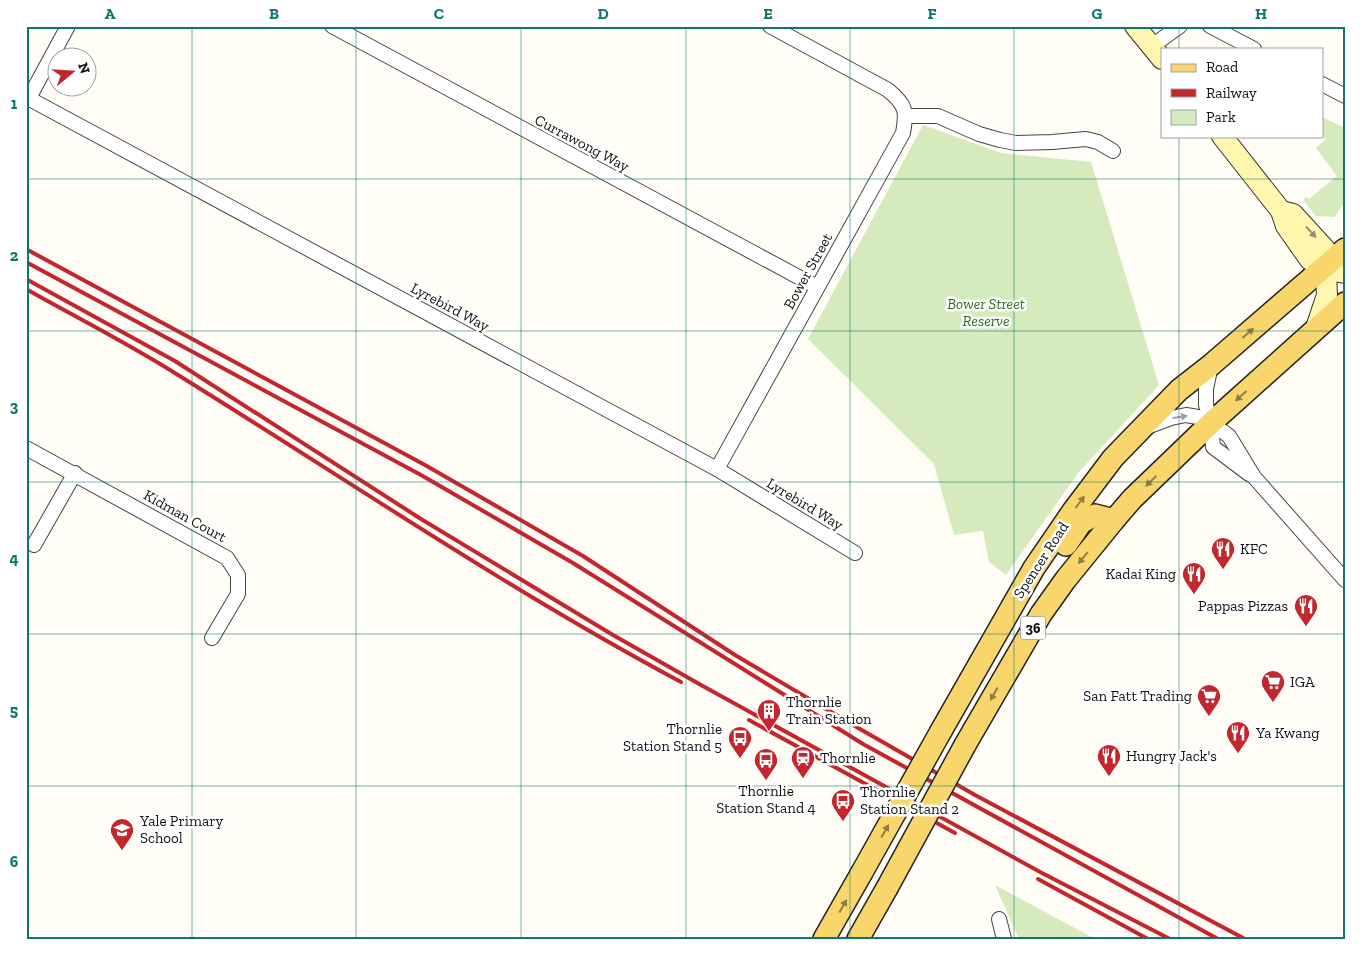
<svg xmlns="http://www.w3.org/2000/svg" width="1371" height="965" font-family="'Zilla Slab',serif">
	<rect width="100%" height="100%" fill="#fffdf5"/>
	<!-- green -->
	<g fill="#d5ebbd">
		<path d="M1322,117L1345,128V202L1334,217L1316,216L1303,200L1306,197L1309,199L1337,176L1316,148L1326,139L1322,134Z"/>
		<path d="M923,125L1001,153L1091,162L1159,385L1078,473L1006,575L989,562L983,531L954,535L934,464L808,339Z"/>
		<path d="M995,885L1095,939H1019Z"/>
	</g>
	<g fill="none" stroke-linecap="round" stroke-linejoin="round">
		<!-- minor casing -->
		<g stroke="#444" stroke-width="16">
			<g id="minor">
				<path d="M332,26L817,287"/>
				<path d="M1210,26L1254,49"/>
				<path d="M1152,46L1180,26"/>
				<path d="M1322,84L1345,96"/>
				<path d="M26,97L717,469L855,553"/>
				<path d="M29,98L68,26"/>
				<path d="M906,116H938L979,134L1000,140L1016,143L1052,142L1086,139L1098,142L1113,151"/>
				<path d="M1211,365L1206,389V405L1211,423L1213,447L1249,474"/>
				<path d="M1147,427L1171,418L1186,415L1198,417L1211,423L1229,436L1254,477L1345,580"/>
				<path d="M26,448L227,558L238,575V594L212,638"/>
				<path d="M717,469L903,133C907,111 906,105 888,90L770,26"/>
				<path d="M34,545L75,473"/>
				<path d="M999,919L1004,939"/>
			</g>
		</g>
		<!-- secondary casing -->
		<g stroke="#333" stroke-width="22">
			<g id="secondary">
				<path d="M1135,26L1162,59"/>
				<path d="M1222,136L1281,211L1286,226L1310,260L1326,265L1333,271L1345,273"/>
				<path d="M1281,211L1293,214L1325,249L1327,295L1316,328"/>
			</g>
		</g>
		<!-- primary casing -->
		<g stroke="#222" stroke-width="24">
			<g id="primary">
				<path d="M1066,545L1081,523L1095,515L1114,520"/>
				<path d="M941,731L1034,568L1073,511L1113,458L1179,390L1211,365L1345,249"/>
				<path d="M965,745L1041,614L1066,579L1114,520L1132,499L1211,423L1345,303"/>
				<path d="M824,939L861,874"/>
				<path d="M858,939L887,888"/>
			</g>
		</g>
		<!-- minor -->
		<use href="#minor" stroke="#fff" stroke-width="14"/>
		<!-- secondary -->
		<use href="#secondary" stroke="#fff6b0" stroke-width="20"/>
		<!-- primary -->
		<use href="#primary" stroke="#f9d66b" stroke-width="21"/>
		<!-- rail -->
		<g stroke="#c4262e" stroke-width="4">
			<path d="M26,249L425,465L583,556L735,655L860,729L975,795L1245,939"/>
			<path d="M26,262L421,475L573,563L863,744L1218,939"/>
			<path d="M26,279L175,361L421,519L613,635L701,685L1042,873L1170,939"/>
			<path d="M26,289C74,316 123,341 170,370C340,475 505,588 681,682"/>
			<path d="M749,720L955,833"/>
			<path d="M1038,879L1148,939"/>
		</g>
		<!-- primary-bridge casing -->
		<g stroke="#222" stroke-width="24" stroke-linecap="butt">
			<g id="primary-bridge">
				<path d="M861,874L941,731"/>
				<path d="M887,888L965,745"/>
			</g>
		</g>
		<!-- primary-bridge -->
		<use href="#primary-bridge" stroke="#f9d66b" stroke-width="21"/>
	</g>
	<!-- one-way arrows -->
	<defs><path id="oneway-solid" d="M-6-.8H1V-3.2L6.5 0L1 3.2V.8H-6Z" transform="scale(1.25)"/></defs>
	<use fill="#948f68" href="#oneway-solid" transform="translate(1311 232) rotate(47)"/>
	<g fill="#917d42">
		<use href="#oneway-solid" transform="translate(1248 333) rotate(-41)"/>
		<use href="#oneway-solid" transform="translate(1241 396) rotate(138)"/>
		<use href="#oneway-solid" transform="translate(1151 481) rotate(136)"/>
		<use href="#oneway-solid" transform="translate(1080 502) rotate(-53)"/>
		<use href="#oneway-solid" transform="translate(1083 558) rotate(129)"/>
		<use href="#oneway-solid" transform="translate(994 694) rotate(119)"/>
		<use href="#oneway-solid" transform="translate(885 831) rotate(-61)"/>
		<use href="#oneway-solid" transform="translate(843 906) rotate(-61)"/>
	</g>
	<use fill="#a0a0a0" href="#oneway-solid" transform="translate(1180 417) rotate(-8)"/>
	<!-- grid -->
	<path fill="none" stroke="#0f766e" stroke-width="1" stroke-opacity="0.55" d="M192,26V939M356,26V939M521,26V939M686,26V939M850,26V939M1014,26V939M1179,26V49M1179,136V939M26,179H1345M26,331H1345M26,482H1345M26,634H1345M26,786H1345"/>
	<!-- icons -->
	<defs>
		<g id="restaurant-pin" transform="scale(1.25)"><path d="M0 17L-7.5 6A9.5 9.5 0 1 1 7.5 6Z" fill="#c4262e" stroke="#fff"/><path d="M-5-6h1v4h1v-4h1v4h1v-4h1v5L-1.5 .5V6h-2V.5L-5-1ZM5-6V6H3V1.5H1.5Q1.5-4 5-6Z" fill="#fff"/></g>
		<g id="supermarket-pin" transform="scale(1.25)"><path d="M0 17L-7.5 6A9.5 9.5 0 1 1 7.5 6Z" fill="#c4262e" stroke="#fff"/><path d="M-6-5.5h2.5l.6 2H6L4.5 2H-2.5L-4.4-4H-6ZM-1.5 3.2a1.3 1.3 0 1 0 .1 0ZM3 3.2a1.3 1.3 0 1 0 .1 0Z" fill="#fff"/></g>
		<g id="building-pin" transform="scale(1.25)"><path d="M0 17L-7.5 6A9.5 9.5 0 1 1 7.5 6Z" fill="#c4262e" stroke="#fff"/><path d="M-4-6H4V6H1V3H-1V6H-4ZM-2.5-4.3h1.7v1.8h-1.7ZM.8-4.3h1.7v1.8H.8ZM-2.5-1h1.7V.8h-1.7ZM.8-1h1.7V.8H.8Z" fill="#fff"/></g>
		<g id="bus-pin" transform="scale(1.25)"><path d="M0 17L-7.5 6A9.5 9.5 0 1 1 7.5 6Z" fill="#c4262e" stroke="#fff"/><path d="M-5-6H5V4H4V6H2V4H-2V6H-4V4H-5ZM-3.5-4V0h7V-4ZM-3.5 1.2v1.5H-2V1.2ZM2 1.2v1.5H3.5V1.2Z" fill="#fff"/></g>
		<g id="station-pin" transform="scale(1.25)"><path d="M0 17L-7.5 6A9.5 9.5 0 1 1 7.5 6Z" fill="#c4262e" stroke="#fff"/><path d="M-3-6H3Q5-6 5-4V2Q5 4 3 4L4.5 6H3L1.5 4h-3L-3 6H-4.5L-3 4Q-5 4-5 2V-4Q-5-6-3-6ZM-3.5-4v3h7v-3ZM-3.5 1v1.5H-2V1ZM2 1v1.5H3.5V1Z" fill="#fff"/></g>
		<g id="school-pin" transform="scale(1.25)"><path d="M0 17L-7.5 6A9.5 9.5 0 1 1 7.5 6Z" fill="#c4262e" stroke="#fff"/><path d="M0-5L7-2L0 1L-7-2ZM-4 1L0 2.5L4 1V4Q0 6-4 4Z" fill="#fff"/></g>
	</defs>
	<g fill-rule="evenodd">
		<use href="#restaurant-pin" x="1223" y="549"/>
		<use href="#restaurant-pin" x="1194" y="574"/>
		<use href="#restaurant-pin" x="1306" y="606"/>
		<use href="#supermarket-pin" x="1273" y="682"/>
		<use href="#supermarket-pin" x="1209" y="696"/>
		<use href="#building-pin" x="769" y="711"/>
		<use href="#restaurant-pin" x="1238" y="733"/>
		<use href="#bus-pin" x="740" y="738"/>
		<use href="#restaurant-pin" x="1109" y="756"/>
		<use href="#station-pin" x="803" y="758"/>
		<use href="#bus-pin" x="766" y="760"/>
		<use href="#bus-pin" x="843" y="801"/>
		<use href="#school-pin" x="122" y="830"/>
	</g>
	<g text-anchor="middle" dominant-baseline="central" stroke-width="5" stroke-linejoin="round" paint-order="stroke">
		<!-- shield labels -->
		<rect fill="#fff" stroke="#585858" stroke-width="1" x="1020.5" y="616.5" width="25" height="23" rx="4"/>
		<g font-size="14" font-weight="bold" fill="#111">
			<text x="1033" y="628">36</text>
		</g>
		<!-- street labels -->
		<g font-size="15" fill="#111" stroke="#fff">
			<text transform="translate(582 143) rotate(28)">Currawong Way</text>
			<text transform="translate(808 271) rotate(-61)">Bower Street</text>
			<text transform="translate(450 307) rotate(28)">Lyrebird Way</text>
			<text transform="translate(805 504) rotate(31)">Lyrebird Way</text>
			<text transform="translate(185 516) rotate(29)">Kidman Court</text>
			<text transform="translate(1041 560) rotate(-57)">Spencer Road</text>
		</g>
		<!-- park labels -->
		<g font-size="15" font-style="italic" fill="#2f6b1f" stroke="#fff">
			<text x="986" y="304">Bower Street<tspan x="986" dy="17">Reserve</tspan></text>
		</g>
		<!-- poi labels -->
		<g font-size="15" fill="#111" stroke="#fff" text-anchor="start">
			<text x="1240" y="549">KFC</text>
			<text x="1176" y="574" text-anchor="end">Kadai King</text>
			<text x="1288" y="606" text-anchor="end">Pappas Pizzas</text>
			<text x="1290" y="682">IGA</text>
			<text x="1192" y="696" text-anchor="end">San Fatt Trading</text>
			<text x="786" y="702">Thornlie<tspan x="786" dy="17">Train Station</tspan></text>
			<text x="722" y="729" text-anchor="end">Thornlie<tspan x="722" dy="17">Station Stand 5</tspan></text>
			<text x="1256" y="733">Ya Kwang</text>
			<text x="1126" y="756">Hungry Jack's</text>
			<text x="820" y="758">Thornlie</text>
			<text x="766" y="791" text-anchor="middle">Thornlie<tspan x="766" dy="17">Station Stand 4</tspan></text>
			<text x="860" y="792">Thornlie<tspan x="860" dy="17">Station Stand 2</tspan></text>
			<text x="140" y="821">Yale Primary<tspan x="140" dy="17">School</tspan></text>
		</g>
	</g>
	<!-- border -->
	<rect width="1371" height="965" fill="none" stroke="#ffffff" stroke-width="55"/>
	<!-- legend -->
	<rect x="1161" y="48" width="162" height="90" fill="#ffffff" stroke="#a0a0a0"/>
	<rect x="1171" y="64" width="25" height="8" fill="#f9d66b" stroke="#a0a0a0"/>
	<text x="1206" y="72" font-size="15" fill="#111111">Road</text>
	<rect x="1171" y="89" width="25" height="8" fill="#c4262e" stroke="#a0a0a0"/>
	<text x="1206" y="98" font-size="15" fill="#111111">Railway</text>
	<rect x="1171" y="110" width="25" height="15" fill="#d5ebbd" stroke="#a0a0a0"/>
	<text x="1206" y="122" font-size="15" fill="#111111">Park</text>
	<!-- north arrow -->
	<g transform="translate(72 72) rotate(72)"><circle r="24" fill="#ffffff" stroke="#a0a0a0"/>
	<path d="M0-4L9 19L0 12L-9 19Z" fill="#c4262e"/>
	<text y="-8" font-size="14" font-weight="bold" text-anchor="middle" fill="#111111">N</text>
	</g>
	<rect x="28" y="28" width="1316" height="910" fill="none" stroke="#0f766e" stroke-width="2"/>
	<g font-size="16" text-anchor="middle" font-weight="bold" fill="#0f766e">
		<text x="110" y="19">A</text>
		<text x="274" y="19">B</text>
		<text x="439" y="19">C</text>
		<text x="603" y="19">D</text>
		<text x="768" y="19">E</text>
		<text x="932" y="19">F</text>
		<text x="1097" y="19">G</text>
		<text x="1261" y="19">H</text>
		<text x="14" y="109">1</text>
		<text x="14" y="261">2</text>
		<text x="14" y="412">3</text>
		<text x="14" y="564">4</text>
		<text x="14" y="716">5</text>
		<text x="14" y="867">6</text>
	</g>
</svg>
